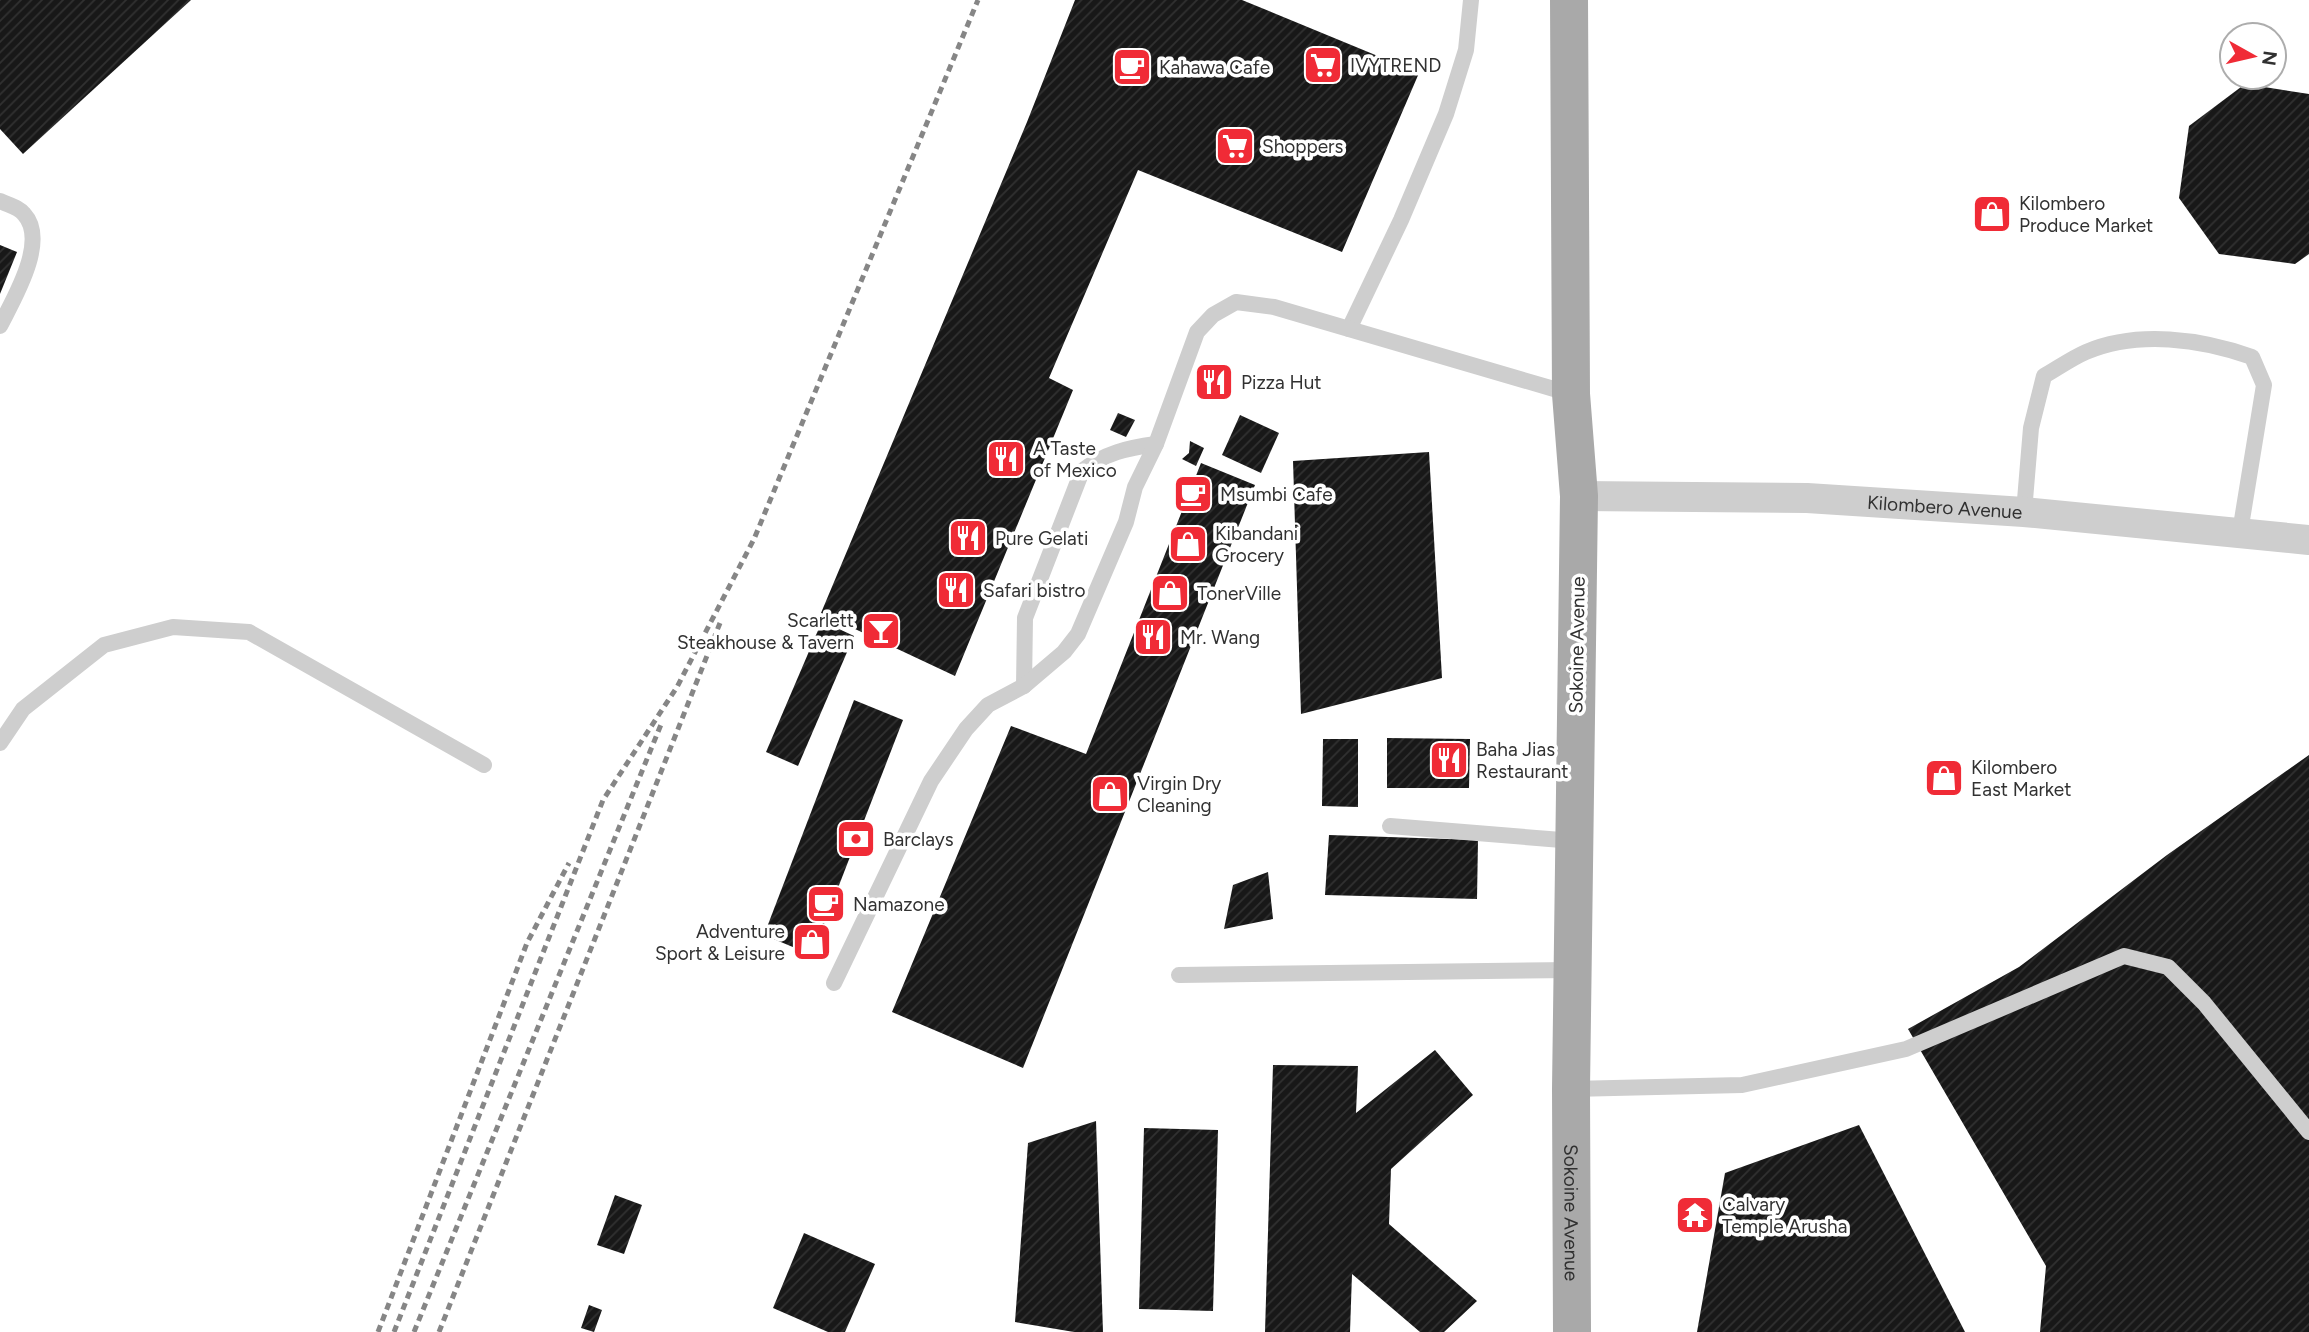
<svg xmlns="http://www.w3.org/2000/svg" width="2309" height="1332" font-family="Figtree,sans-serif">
	<defs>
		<pattern id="building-hatch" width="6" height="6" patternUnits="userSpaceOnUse" patternTransform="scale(1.75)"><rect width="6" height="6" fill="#181818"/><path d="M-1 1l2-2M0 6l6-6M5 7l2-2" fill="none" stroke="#313131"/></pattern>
	</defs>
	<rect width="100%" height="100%" fill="#fff"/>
	<!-- building -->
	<g fill="url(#building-hatch)">
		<path d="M0,0H191L23,154L0,129Z"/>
		<path d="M1075,0H1242L1419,73L1342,252L1138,170L1049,378L1073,390L955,676L821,613L1027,122Z"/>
		<path d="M2245,84L2309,94V254L2295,264L2219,254L2179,198L2189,126Z"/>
		<path d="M0,245L17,252L0,294Z"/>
		<path d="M1118,413L1135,420L1126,437L1110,430Z"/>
		<path d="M1240,415L1279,433L1261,473L1222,455Z"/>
		<path d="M1190,441L1204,448L1196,466L1182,459L1189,453Z"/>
		<path d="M1429,452L1442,678L1301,714L1293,461Z"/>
		<path d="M1201,463L1255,485L1023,1068L892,1012L1011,726L1086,754Z"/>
		<path d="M822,621L854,636L798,766L766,752Z"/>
		<path d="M854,700L903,720L812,955L764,935Z"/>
		<path d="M1387,738L1470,739L1469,788H1387Z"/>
		<path d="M1323,739H1358V807L1322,806Z"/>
		<path d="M2309,755V1332H2040L2046,1266L1908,1029L2019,967L2167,855Z"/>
		<path d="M1329,835L1478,840L1477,899L1325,895Z"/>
		<path d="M1268,872L1273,919L1224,929L1233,885Z"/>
		<path d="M1435,1050L1473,1095L1391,1169L1389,1224L1477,1301L1444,1332H1420L1352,1274L1350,1332H1265L1273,1065L1358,1066L1356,1113Z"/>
		<path d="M1096,1121L1103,1332H1074L1015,1322L1028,1143Z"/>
		<path d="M1859,1125L1965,1332H1697L1725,1173Z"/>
		<path d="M1144,1128L1218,1130L1213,1311L1139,1309Z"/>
		<path d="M615,1195L642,1205L624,1254L597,1245Z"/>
		<path d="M804,1233L875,1264L845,1332H828L773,1308Z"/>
		<path d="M589,1305L602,1310L594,1332L581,1328Z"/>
	</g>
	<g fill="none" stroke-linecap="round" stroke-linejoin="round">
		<!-- lane -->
		<g stroke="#cecece" stroke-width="16">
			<path d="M0,201C8,205 19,207 24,214C49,241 13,300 0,326"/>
			<path d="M1349,329L1401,220L1446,114L1466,50L1471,0"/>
			<path d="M2024,512L2031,428L2044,376C2058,368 2072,358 2086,352C2138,330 2201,339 2252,357L2264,385L2240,532"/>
			<path d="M1024,686L1025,618L1082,471C1105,453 1127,448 1156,444"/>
			<path d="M0,743L23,709L104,645L173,627L249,632L484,765"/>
			<path d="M1390,826L1574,841"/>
			<path d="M1179,975L1573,970"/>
			<path d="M834,983L931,781L966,729L988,705L1024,686L1064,652L1078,634L1126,522L1135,487L1156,444L1197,332L1213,315L1236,302L1274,307L1571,394"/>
			<path d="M1571,1089L1742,1085L1906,1049L2124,956L2168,967L2204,1003L2309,1132"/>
		</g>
		<!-- street -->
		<path stroke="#cecece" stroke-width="30" id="s1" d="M1579,496L1807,498L2024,512L2309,540"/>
		<!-- primary -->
		<path stroke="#a9a9a9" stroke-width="38" id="s2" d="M1569,0L1571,394L1579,496L1571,1089L1572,1332"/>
		<!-- rail -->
		<g stroke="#868686" stroke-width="5" stroke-dasharray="7 5" stroke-linecap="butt">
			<path d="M378,1332L527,943L569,863"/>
			<path d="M394,1332L603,800L677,687L754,539L978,0"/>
			<path d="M414,1332L662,722"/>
			<path d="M439,1332L720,623"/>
		</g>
	</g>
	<!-- icons -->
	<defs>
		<g id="supermarket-square" transform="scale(2.0125)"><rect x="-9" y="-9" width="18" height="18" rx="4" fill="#f02b36" stroke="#fff"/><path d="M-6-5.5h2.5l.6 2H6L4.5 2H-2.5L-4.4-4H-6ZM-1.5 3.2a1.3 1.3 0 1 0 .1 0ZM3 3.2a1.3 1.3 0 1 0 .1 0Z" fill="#fff"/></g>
		<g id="cafe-square" transform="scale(2.0125)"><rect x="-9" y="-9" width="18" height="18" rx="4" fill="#f02b36" stroke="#fff"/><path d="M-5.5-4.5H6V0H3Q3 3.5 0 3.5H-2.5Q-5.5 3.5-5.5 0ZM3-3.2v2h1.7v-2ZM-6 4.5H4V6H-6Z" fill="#fff"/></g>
		<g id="shop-square" transform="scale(2.0125)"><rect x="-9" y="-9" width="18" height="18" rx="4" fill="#f02b36" stroke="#fff"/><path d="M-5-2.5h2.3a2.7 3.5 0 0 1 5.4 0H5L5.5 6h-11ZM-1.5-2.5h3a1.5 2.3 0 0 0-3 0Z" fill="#fff"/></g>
		<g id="restaurant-square" transform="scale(2.0125)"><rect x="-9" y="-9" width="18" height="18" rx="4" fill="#f02b36" stroke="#fff"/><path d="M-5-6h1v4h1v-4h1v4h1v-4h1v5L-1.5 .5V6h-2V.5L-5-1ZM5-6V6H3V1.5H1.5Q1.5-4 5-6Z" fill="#fff"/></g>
		<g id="bar-square" transform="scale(2.0125)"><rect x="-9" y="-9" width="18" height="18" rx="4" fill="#f02b36" stroke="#fff"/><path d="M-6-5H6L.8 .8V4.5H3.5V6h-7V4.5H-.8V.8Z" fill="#fff"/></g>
		<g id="bank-square" transform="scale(2.0125)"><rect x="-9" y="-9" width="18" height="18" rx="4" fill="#f02b36" stroke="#fff"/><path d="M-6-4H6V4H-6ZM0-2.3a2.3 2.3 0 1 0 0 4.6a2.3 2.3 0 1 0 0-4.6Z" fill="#fff"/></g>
		<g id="temple-square" transform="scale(2.0125)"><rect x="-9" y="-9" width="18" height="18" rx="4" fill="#f02b36" stroke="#fff"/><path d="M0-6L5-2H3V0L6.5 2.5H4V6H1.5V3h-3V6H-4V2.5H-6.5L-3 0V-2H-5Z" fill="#fff"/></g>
	</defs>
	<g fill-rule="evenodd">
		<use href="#supermarket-square" x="1323" y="65"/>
		<use href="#cafe-square" x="1132" y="67"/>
		<use href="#supermarket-square" x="1235" y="146"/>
		<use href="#shop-square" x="1992" y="214"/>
		<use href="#restaurant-square" x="1214" y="382"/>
		<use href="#restaurant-square" x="1006" y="459"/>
		<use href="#cafe-square" x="1193" y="494"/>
		<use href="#restaurant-square" x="968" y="538"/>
		<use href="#shop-square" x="1188" y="544"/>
		<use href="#restaurant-square" x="956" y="590"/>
		<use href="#shop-square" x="1170" y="593"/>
		<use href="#bar-square" x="881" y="631"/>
		<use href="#restaurant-square" x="1153" y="637"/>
		<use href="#restaurant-square" x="1449" y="760"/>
		<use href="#shop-square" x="1944" y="778"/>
		<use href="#shop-square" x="1110" y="794"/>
		<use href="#bank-square" x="856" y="839"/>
		<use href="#cafe-square" x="826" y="904"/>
		<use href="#shop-square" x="812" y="942"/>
		<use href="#temple-square" x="1695" y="1215"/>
	</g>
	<g text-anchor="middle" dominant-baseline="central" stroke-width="7" stroke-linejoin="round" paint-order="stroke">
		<!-- poi labels -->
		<g font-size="19" fill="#313131" stroke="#fff" text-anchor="start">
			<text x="1350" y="65">IVYTREND</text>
			<text x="1159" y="67">Kahawa Cafe</text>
			<text x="1262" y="146">Shoppers</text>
			<text x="2019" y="203">Kilombero<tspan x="2019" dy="22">Produce Market</tspan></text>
			<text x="1241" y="382">Pizza Hut</text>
			<text x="1033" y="448">A Taste<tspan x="1033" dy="22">of Mexico</tspan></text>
			<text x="1220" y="494">Msumbi Cafe</text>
			<text x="1215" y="533">Kibandani<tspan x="1215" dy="22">Grocery</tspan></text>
			<text x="995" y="538">Pure Gelati</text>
			<text x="983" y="590">Safari bistro</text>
			<text x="1197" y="593">TonerVille</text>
			<text x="854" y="620" text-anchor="end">Scarlett<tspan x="854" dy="22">Steakhouse &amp; Tavern</tspan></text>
			<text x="1180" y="637">Mr. Wang</text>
			<text x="1476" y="749">Baha Jias<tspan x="1476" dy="22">Restaurant</tspan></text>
			<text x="1971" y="767">Kilombero<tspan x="1971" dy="22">East Market</tspan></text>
			<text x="1137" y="783">Virgin Dry<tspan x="1137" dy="22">Cleaning</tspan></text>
			<text x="883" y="839">Barclays</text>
			<text x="853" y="904">Namazone</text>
			<text x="785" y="931" text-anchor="end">Adventure<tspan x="785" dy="22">Sport &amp; Leisure</tspan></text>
			<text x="1722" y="1204">Calvary<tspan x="1722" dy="22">Temple Arusha</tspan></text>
		</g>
		<!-- street labels -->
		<g font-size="19" fill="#313131" stroke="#fff">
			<text stroke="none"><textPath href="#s1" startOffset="366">Kilombero Avenue</textPath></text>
			<text transform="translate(1577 645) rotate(-89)">Sokoine Avenue</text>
			<text stroke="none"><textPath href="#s2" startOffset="1213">Sokoine Avenue</textPath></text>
		</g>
	</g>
	<!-- north arrow -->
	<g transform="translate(2253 56) rotate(98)"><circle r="33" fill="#ffffff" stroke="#adadad" stroke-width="2"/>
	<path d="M0-5L12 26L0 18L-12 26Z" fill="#f02b36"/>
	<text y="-10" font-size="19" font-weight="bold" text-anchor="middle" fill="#313131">N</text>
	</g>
</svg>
